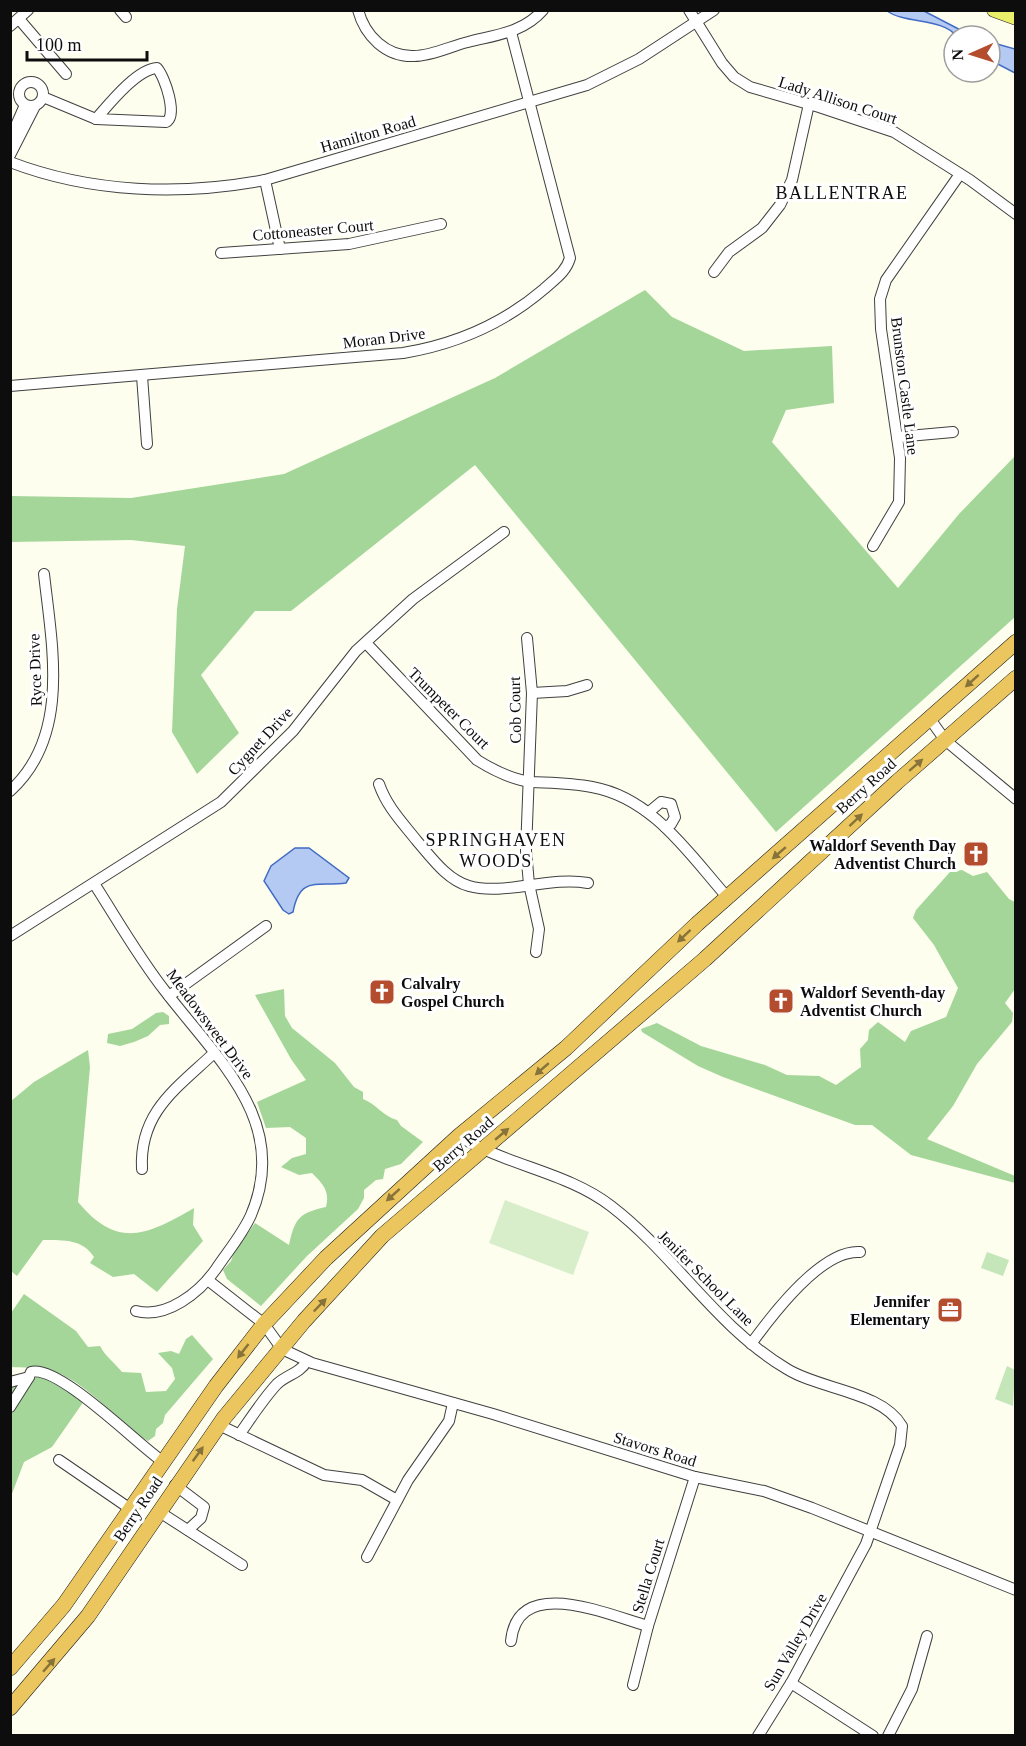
<svg xmlns="http://www.w3.org/2000/svg" width="1026" height="1746" font-family="'Times New Roman',serif">
	<rect width="100%" height="100%" fill="#fdfeed"/>
	<!-- green -->
	<g fill="#c4e6b9">
		<path d="M987,1252L1009,1260L1003,1276L981,1268Z"/>
		<path d="M1007,1366L1015,1370L1013,1406L995,1399Z"/>
	</g>
	<!-- forest -->
	<g fill="#a4d69a">
		<path d="M645,290L672,317L744,351L832,346L834,403L786,410L772,442L898,588L959,514L1015,456V617L776,832L475,465L291,611H255L201,675L239,733L197,774L172,732L177,609L185,546L131,540L11,542V496L131,498L284,474L495,378Z"/>
		<path d="M962,870L973,876L987,872L1009,899L1015,902V989L1005,1003L1013,1013L1012,1022L977,1064L953,1106L927,1139L1015,1176V1183L911,1155L872,1125H855L723,1077L698,1066L642,1032L641,1029L657,1023L701,1046L765,1065L787,1075L819,1076L836,1085L861,1067L860,1049L868,1040L869,1030L878,1022L905,1042L911,1031L946,1017L958,988L934,945L913,918L916,910L950,872Z"/>
		<path d="M284,989L285,1016L292,1028L335,1063L354,1087L363,1092V1099C376,1104 383,1116 397,1120L401,1126L423,1142L401,1164L385,1169L383,1179L376,1180L364,1190V1198L358,1209L307,1256L261,1306L227,1279L223,1270L231,1261L234,1252L255,1223L289,1245C295,1218 299,1213 326,1207C330,1191 323,1184 312,1173L299,1175L281,1167L292,1158L306,1154V1138L290,1127L266,1128L257,1102L306,1080L291,1059L255,995Z"/>
		<path d="M163,1012L169,1016V1024L160,1025L148,1036L134,1042L120,1046L107,1043L108,1034L132,1029L156,1013Z"/>
		<path d="M88,1050L90,1067L78,1202C118,1250 147,1235 194,1208L193,1225L203,1241L157,1292L134,1274L113,1277L90,1263L94,1257C83,1239 63,1240 43,1240L17,1276L11,1271V1101L34,1082Z"/>
		<path d="M24,1294L76,1331L88,1347L100,1346C105,1356 114,1362 122,1372L141,1373L146,1392L166,1391L175,1379L172,1368L158,1353L171,1351L179,1354L186,1339L192,1335L213,1359L165,1415L163,1423L156,1429L155,1436L148,1441C116,1422 85,1378 48,1370C36,1367 23,1368 11,1367V1313Z"/>
		<path d="M37,1374L84,1401L52,1447L24,1462L10,1499V1375Z"/>
	</g>
	<!-- pitch -->
	<path fill="#d8eecb" d="M505,1200L589,1232L573,1275L489,1243Z"/>
	<!-- water -->
	<g fill="#b5caf2" stroke="#416bc4" stroke-width="1.5">
		<path d="M887,11H924L972,36H956C943,18 905,24 887,11Z"/>
		<path d="M990,42L1015,49V73L990,60Z"/>
		<path d="M295,848H309L349,878L346,883C317,887 300,875 293,912L289,914L283,910L264,881L271,866Z"/>
	</g>
	<g fill="none" stroke-linecap="round" stroke-linejoin="round">
		<!-- minor casing -->
		<g stroke="#404040" stroke-width="12">
			<g id="minor">
				<path d="M120,10L126,17"/>
				<path d="M358,10C365,36 386,57 414,56C432,56 451,46 468,42C495,35 523,33 543,10"/>
				<path d="M689,10L722,63L734,77L750,87L819,107L894,132L970,180L1016,214"/>
				<path d="M19,19L66,74"/>
				<path d="M10,26L28,10"/>
				<path d="M157,68C165,77 178,116 166,122L96,119C109,104 137,69 157,68Z"/>
				<circle cx="31" cy="94" r="12"/>
				<path d="M43,97L96,119"/>
				<path d="M10,139L25,105"/>
				<path d="M10,155L35,106"/>
				<path d="M10,162C91,193 181,196 265,180L587,85L639,59L714,10"/>
				<path d="M265,180L280,249"/>
				<path d="M221,253L349,244L441,224"/>
				<path d="M714,272L729,252L762,228L780,205L792,180L809,104"/>
				<path d="M142,376L147,444"/>
				<path d="M10,386L403,353C457,344 503,324 544,289C555,279 566,272 570,258L511,32"/>
				<path d="M897,437L953,432"/>
				<path d="M873,546L899,502L900,458L881,329L880,299L886,280L960,174"/>
				<path d="M527,638L532,693L526,851L529,884L539,929L536,952"/>
				<path d="M366,643L477,760C493,770 514,780 532,782C553,783 572,783 592,787C653,798 689,854 728,898"/>
				<path d="M532,693L567,691L587,685"/>
				<path d="M930,719L945,740L1016,799"/>
				<path d="M379,784C387,807 402,822 417,841C431,857 447,880 469,886C504,896 549,876 588,883"/>
				<path d="M10,791C71,736 52,646 44,574"/>
				<path d="M649,812L661,802L671,804L675,817L671,824L665,827"/>
				<path d="M95,885C118,921 139,958 165,991C217,1059 291,1122 251,1215C242,1235 228,1251 216,1269C200,1292 167,1319 136,1311"/>
				<path d="M10,936L221,802L293,731L356,651L413,599L504,532"/>
				<path d="M169,996L266,926"/>
				<path d="M459,1136C507,1166 567,1172 611,1206C675,1255 716,1327 787,1369C821,1390 881,1391 902,1426L900,1445L866,1544L791,1683L758,1736"/>
				<path d="M142,1169C139,1112 177,1088 214,1053"/>
				<path d="M209,1281L264,1324L282,1349L312,1363L493,1414L695,1477L764,1491L812,1508L1016,1590"/>
				<path d="M751,1344C772,1315 822,1249 860,1252"/>
				<path d="M29,1377L31,1372C58,1364 136,1443 162,1461"/>
				<path d="M10,1382L29,1377L10,1407"/>
				<path d="M219,1425L324,1475L362,1480L397,1500"/>
				<path d="M239,1435C251,1418 263,1399 277,1384C288,1374 299,1374 307,1361"/>
				<path d="M59,1460L129,1508"/>
				<path d="M175,1485L204,1507L201,1518L188,1530"/>
				<path d="M158,1511L242,1565"/>
				<path d="M367,1557L408,1480L449,1421L453,1403"/>
				<path d="M511,1641C518,1574 608,1615 648,1626"/>
				<path d="M791,1683L873,1736"/>
				<path d="M633,1685L648,1626L695,1477"/>
				<path d="M888,1736L912,1689L927,1636"/>
			</g>
		</g>
		<!-- major casing -->
		<g stroke="#1e1e1e" stroke-width="15">
			<path id="major" d="M994,10L1016,18"/>
		</g>
		<!-- highway casing -->
		<g stroke="#1e1e1e" stroke-width="16">
			<g id="highway">
				<path d="M10,1668L64,1605L216,1386L264,1324L326,1258L459,1136L566,1048L697,924L1016,642"/>
				<path d="M10,1708L88,1616L224,1418L304,1321L382,1236L705,959L897,782L1016,678"/>
			</g>
		</g>
		<!-- minor -->
		<use href="#minor" stroke="#fff" stroke-width="10"/>
		<!-- major -->
		<use href="#major" stroke="#ebf06b" stroke-width="14"/>
		<!-- highway -->
		<use href="#highway" stroke="#ebc65e" stroke-width="15"/>
	</g>
	<!-- one-way arrows -->
	<defs><path id="oneway-solid" d="M-6-.8H1V-3.2L6.5 0L1 3.2V.8H-6Z" transform="scale(1.5)"/></defs>
	<g fill="#87733a">
		<use href="#oneway-solid" transform="translate(972 681) rotate(138)"/>
		<use href="#oneway-solid" transform="translate(916 765) rotate(-41)"/>
		<use href="#oneway-solid" transform="translate(856 820) rotate(-43)"/>
		<use href="#oneway-solid" transform="translate(779 853) rotate(139)"/>
		<use href="#oneway-solid" transform="translate(684 936) rotate(137)"/>
		<use href="#oneway-solid" transform="translate(542 1069) rotate(139)"/>
		<use href="#oneway-solid" transform="translate(502 1134) rotate(-40)"/>
		<use href="#oneway-solid" transform="translate(393 1195) rotate(138)"/>
		<use href="#oneway-solid" transform="translate(320 1305) rotate(-46)"/>
		<use href="#oneway-solid" transform="translate(243 1351) rotate(128)"/>
		<use href="#oneway-solid" transform="translate(198 1454) rotate(-54)"/>
		<use href="#oneway-solid" transform="translate(49 1665) rotate(-49)"/>
	</g>
	<!-- icons -->
	<defs>
		<g id="church-square" transform="scale(1.35)"><rect x="-9" y="-9" width="18" height="18" rx="4" fill="#b44c2e" stroke="#fff"/><path d="M-1.2-6h2.4v3.5h3.3v2.4h-3.3V6h-2.4V-.1h-3.3v-2.4h3.3Z" fill="#fff"/></g>
		<g id="office-square" transform="scale(1.35)"><rect x="-9" y="-9" width="18" height="18" rx="4" fill="#b44c2e" stroke="#fff"/><path d="M-6-3h4V-5.5h4V-3h4V5H-6ZM-1-4.5V-3h2v-1.5ZM-6 0V1H6V0Z" fill="#fff"/></g>
	</defs>
	<g fill-rule="evenodd">
		<use href="#church-square" x="976" y="854"/>
		<use href="#church-square" x="382" y="992"/>
		<use href="#church-square" x="781" y="1001"/>
		<use href="#office-square" x="950" y="1310"/>
	</g>
	<g text-anchor="middle" dominant-baseline="central" stroke-width="6" stroke-linejoin="round" paint-order="stroke">
		<!-- street labels -->
		<g font-size="16" fill="#0d0d0d" stroke="#fff">
			<text transform="translate(838 100) rotate(18)">Lady Allison Court</text>
			<text transform="translate(368 134) rotate(-16)">Hamilton Road</text>
			<text transform="translate(313 230) rotate(-5)">Cottoneaster Court</text>
			<text transform="translate(384 338) rotate(-7)">Moran Drive</text>
			<text transform="translate(905 386) rotate(83)">Brunston Castle Lane</text>
			<text transform="translate(35 670) rotate(-92)">Ryce Drive</text>
			<text transform="translate(449 708) rotate(45)">Trumpeter Court</text>
			<text transform="translate(515 710) rotate(-91)">Cob Court</text>
			<text transform="translate(260 741) rotate(-47)">Cygnet Drive</text>
			<text transform="translate(866 786) rotate(-42)">Berry Road</text>
			<text transform="translate(210 1024) rotate(53)">Meadowsweet Drive</text>
			<text transform="translate(463 1144) rotate(-41)">Berry Road</text>
			<text transform="translate(706 1278) rotate(45)">Jenifer School Lane</text>
			<text transform="translate(655 1449) rotate(17)">Stavors Road</text>
			<text transform="translate(138 1509) rotate(-56)">Berry Road</text>
			<text transform="translate(648 1576) rotate(-73)">Stella Court</text>
			<text transform="translate(795 1642) rotate(-60)">Sun Valley Drive</text>
		</g>
		<!-- poi labels -->
		<g font-size="16" font-weight="bold" fill="#0d0d0d" stroke="#fff" text-anchor="end">
			<text x="956" y="845">Waldorf Seventh Day<tspan x="956" dy="18">Adventist Church</tspan></text>
			<text x="401" y="983" text-anchor="start">Calvalry<tspan x="401" dy="18">Gospel Church</tspan></text>
			<text x="800" y="992" text-anchor="start">Waldorf Seventh-day<tspan x="800" dy="18">Adventist Church</tspan></text>
			<text x="930" y="1301">Jennifer<tspan x="930" dy="18">Elementary</tspan></text>
		</g>
		<!-- neighbourhood labels -->
		<g font-size="18" letter-spacing="1.5" fill="#0d0d0d" stroke="#fff">
			<text x="842" y="193">BALLENTRAE</text>
			<text x="496" y="840">SPRINGHAVEN<tspan x="496" dy="21">WOODS</tspan></text>
		</g>
	</g>
	<!-- border -->
	<rect width="1026" height="1746" fill="none" stroke="#0d0d0d" stroke-width="24"/>
	<!-- north arrow -->
	<g transform="translate(972 54) rotate(267)"><circle r="28" fill="#ffffff" stroke="#9e9e9e" stroke-width="1.5"/>
	<path d="M0-4.5L10 22L0 15L-10 22Z" fill="#b44c2e"/>
	<text y="-9" font-size="16" font-weight="bold" text-anchor="middle" fill="#0d0d0d">N</text>
	</g>
	<!-- scale -->
	<path d="M27 51v9h120v-9" fill="none" stroke="#0d0d0d" stroke-width="3"/>
	<text x="36" y="51" font-size="18" fill="#0d0d0d" stroke="#ffffff" stroke-width="4.5" paint-order="stroke">100 m</text>
</svg>
